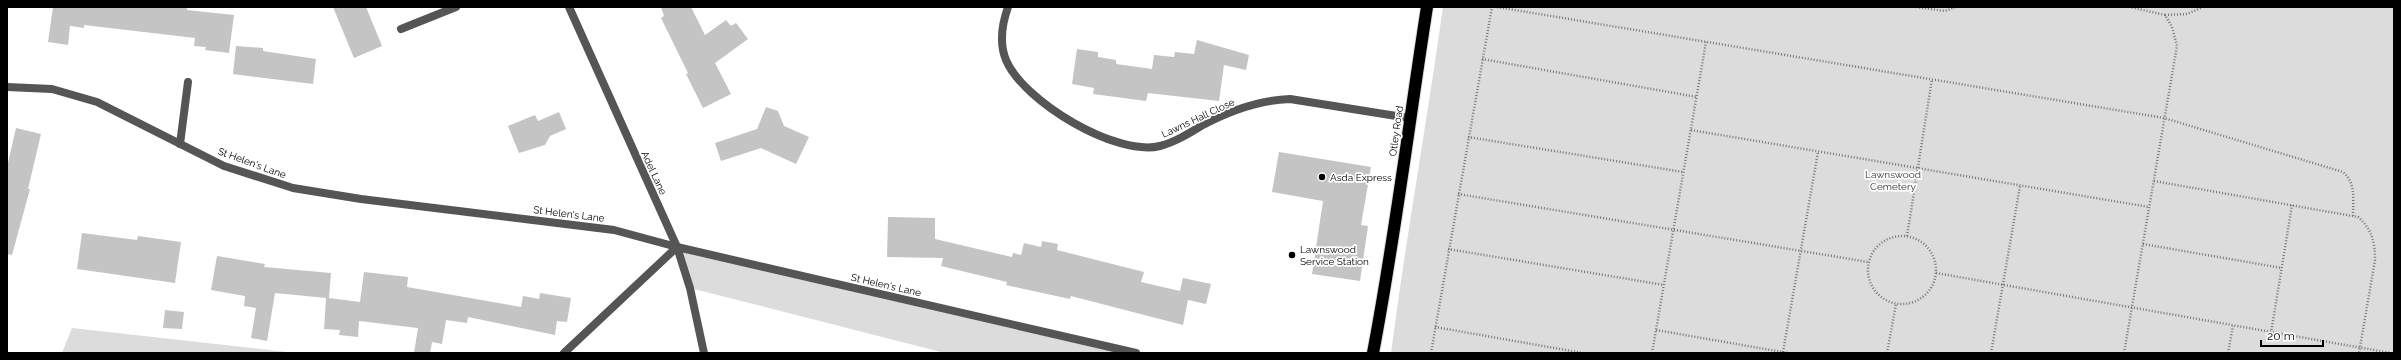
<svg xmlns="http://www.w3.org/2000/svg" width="2401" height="360" font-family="Raleway,sans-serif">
	<rect width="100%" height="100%" fill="#fff"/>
	<!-- green -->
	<g fill="#dcdcdc">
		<path d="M1443,7H2394V353H1391C1406,237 1427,122 1443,7Z"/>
		<path d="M677,247L1136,353H945L690,288Z"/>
		<path d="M72,328L296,353H62Z"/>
	</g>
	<!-- building -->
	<g fill="#c4c4c4">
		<path d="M53,7H187V10L234,15L229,53L205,50L206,47L194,46L195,38L84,25V28L70,26L68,45L48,42Z"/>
		<path d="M333,7H366L382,46L354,58Z"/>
		<path d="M661,7H691L705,35L726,20L731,26L736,23L748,39L715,63L731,94L703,108L686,74L688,73L661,18L664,16Z"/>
		<path d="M1197,40L1249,55L1246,70L1224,65L1219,101L1148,93L1146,101L1093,94L1094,88L1072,84L1077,49L1098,52V57L1116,60V64L1152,69L1154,55L1174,57L1175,52L1194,54Z"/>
		<path d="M236,46L263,48V51L316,59L313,84L233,74Z"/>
		<path d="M766,107L778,111L784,126L809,137L796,164L761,148L721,161L715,143L757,129Z"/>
		<path d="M559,112L566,129L550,136L545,145L519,153L508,126L535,115L538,121Z"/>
		<path d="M16,128L41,134L28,189H30L12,255L7,254V167Z"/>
		<path d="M1279,152L1371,167L1361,225L1368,226L1360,281L1312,274L1323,201L1272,192Z"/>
		<path d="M888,217L935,218V239L1012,257L1013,253L1021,255L1024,243L1041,247L1042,241L1058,244L1057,250L1144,272L1141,282L1180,291L1183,278L1211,284L1206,304L1188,300L1183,325L1071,296L1070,299L1006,285L1007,282L941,266L943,258L887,257Z"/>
		<path d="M82,233L137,240L138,236L181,242L175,283L77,269Z"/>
		<path d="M217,256L265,264L264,267L331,273L329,298L360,302L364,272L408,277L407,287L521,307L523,296L539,299L540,293L571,298L567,322L557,321L555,335L468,317L467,323L446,320L442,344L432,342L430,353H414L418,328L359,321L358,337L339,335L340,330L324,329L326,298L275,293L267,341L251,338L256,308L244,306L245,296L211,290Z"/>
		<path d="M165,310L184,312L182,329L163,328Z"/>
	</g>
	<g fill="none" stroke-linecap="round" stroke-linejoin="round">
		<!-- highway casing -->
		<g stroke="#dbdbdb" stroke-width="14">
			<path id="highway" d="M1373,353C1395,238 1409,122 1427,7"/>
		</g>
		<!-- path -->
		<g stroke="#777" stroke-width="2.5" stroke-dasharray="1 2" stroke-linecap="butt">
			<path d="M1497,7L2164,118L2343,172C2356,183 2353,199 2353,216"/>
			<path d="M1916,7L1945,11L1956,7"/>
			<path d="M2165,15L2187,14L2203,7"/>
			<path d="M1482,59L1697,97"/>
			<path d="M1691,130L2149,207"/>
			<path d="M1468,137L1683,172"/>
			<path d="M2154,181L2358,217C2372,229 2375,242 2375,260L2359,353"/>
			<path d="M1458,194L1868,262"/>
			<circle cx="1902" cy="270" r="34"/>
			<path d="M1907,236L1932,79"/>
			<path d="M2143,244L2282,268"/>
			<path d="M1448,249L1664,285"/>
			<path d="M1936,273L2391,353"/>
			<path d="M1435,327L1583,353"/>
			<path d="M1656,330L1788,353"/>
			<path d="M2271,333L2292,205"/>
			<path d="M1783,352L1818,152"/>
			<path d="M1431,353L1492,7"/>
			<path d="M1652,353L1706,42"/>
			<path d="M1887,353L1896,304"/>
			<path d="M1991,353L2020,186"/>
			<path d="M2124,353L2177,46L2172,27L2165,15L2130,7"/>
			<path d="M2228,353L2233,326"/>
		</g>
		<!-- lane -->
		<g stroke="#555" stroke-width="8">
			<path d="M180,144L188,82"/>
			<path d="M564,353L677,247"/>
		</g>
		<!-- street -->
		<g stroke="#555" stroke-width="8">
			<path d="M569,7L677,247L690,288L704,353"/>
			<path d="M1008,7C1002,24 999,43 1006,60C1023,101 1116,157 1160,146C1175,142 1188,134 1201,126C1229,111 1258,100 1290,99L1409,118"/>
			<path d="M401,29L456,7"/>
			<path d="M7,87L52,89L97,102L224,166L293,188L361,199L614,230L677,247L1136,353"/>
		</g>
		<!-- highway -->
		<use href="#highway" stroke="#000" stroke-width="12"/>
	</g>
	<!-- markers -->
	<g fill="#000" stroke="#fff" stroke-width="1.5">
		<circle cx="1322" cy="177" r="4"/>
		<circle cx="1292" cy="255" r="4"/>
	</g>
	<g text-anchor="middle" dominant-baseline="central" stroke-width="3.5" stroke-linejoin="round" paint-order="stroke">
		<!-- street labels -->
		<g font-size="10" fill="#000" stroke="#fff">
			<text transform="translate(1198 118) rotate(-25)">Lawns Hall Close</text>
			<text transform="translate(1396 131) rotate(-82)">Otley Road</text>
			<text transform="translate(252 163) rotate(20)">St Helen's Lane</text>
			<text transform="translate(654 173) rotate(65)">Adel Lane</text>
			<text transform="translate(569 214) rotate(7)">St Helen's Lane</text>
			<text transform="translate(886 285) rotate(13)">St Helen's Lane</text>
		</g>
		<!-- park labels -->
		<g font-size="10" fill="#333" stroke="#fff">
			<text x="1893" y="174">Lawnswood<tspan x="1893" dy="12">Cemetery</tspan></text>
		</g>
		<!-- poi labels -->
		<g font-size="10" fill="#000" stroke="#fff" text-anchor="start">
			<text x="1330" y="177">Asda Express</text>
			<text x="1300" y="249">Lawnswood<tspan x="1300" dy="12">Service Station</tspan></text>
		</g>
	</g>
	<!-- border -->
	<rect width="2401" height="360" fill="none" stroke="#000000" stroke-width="16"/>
	<!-- scale -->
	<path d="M2261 340v6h62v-6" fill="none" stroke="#000000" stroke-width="2"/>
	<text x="2267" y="340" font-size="12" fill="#000000" stroke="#ffffff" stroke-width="3" paint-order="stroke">20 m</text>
</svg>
